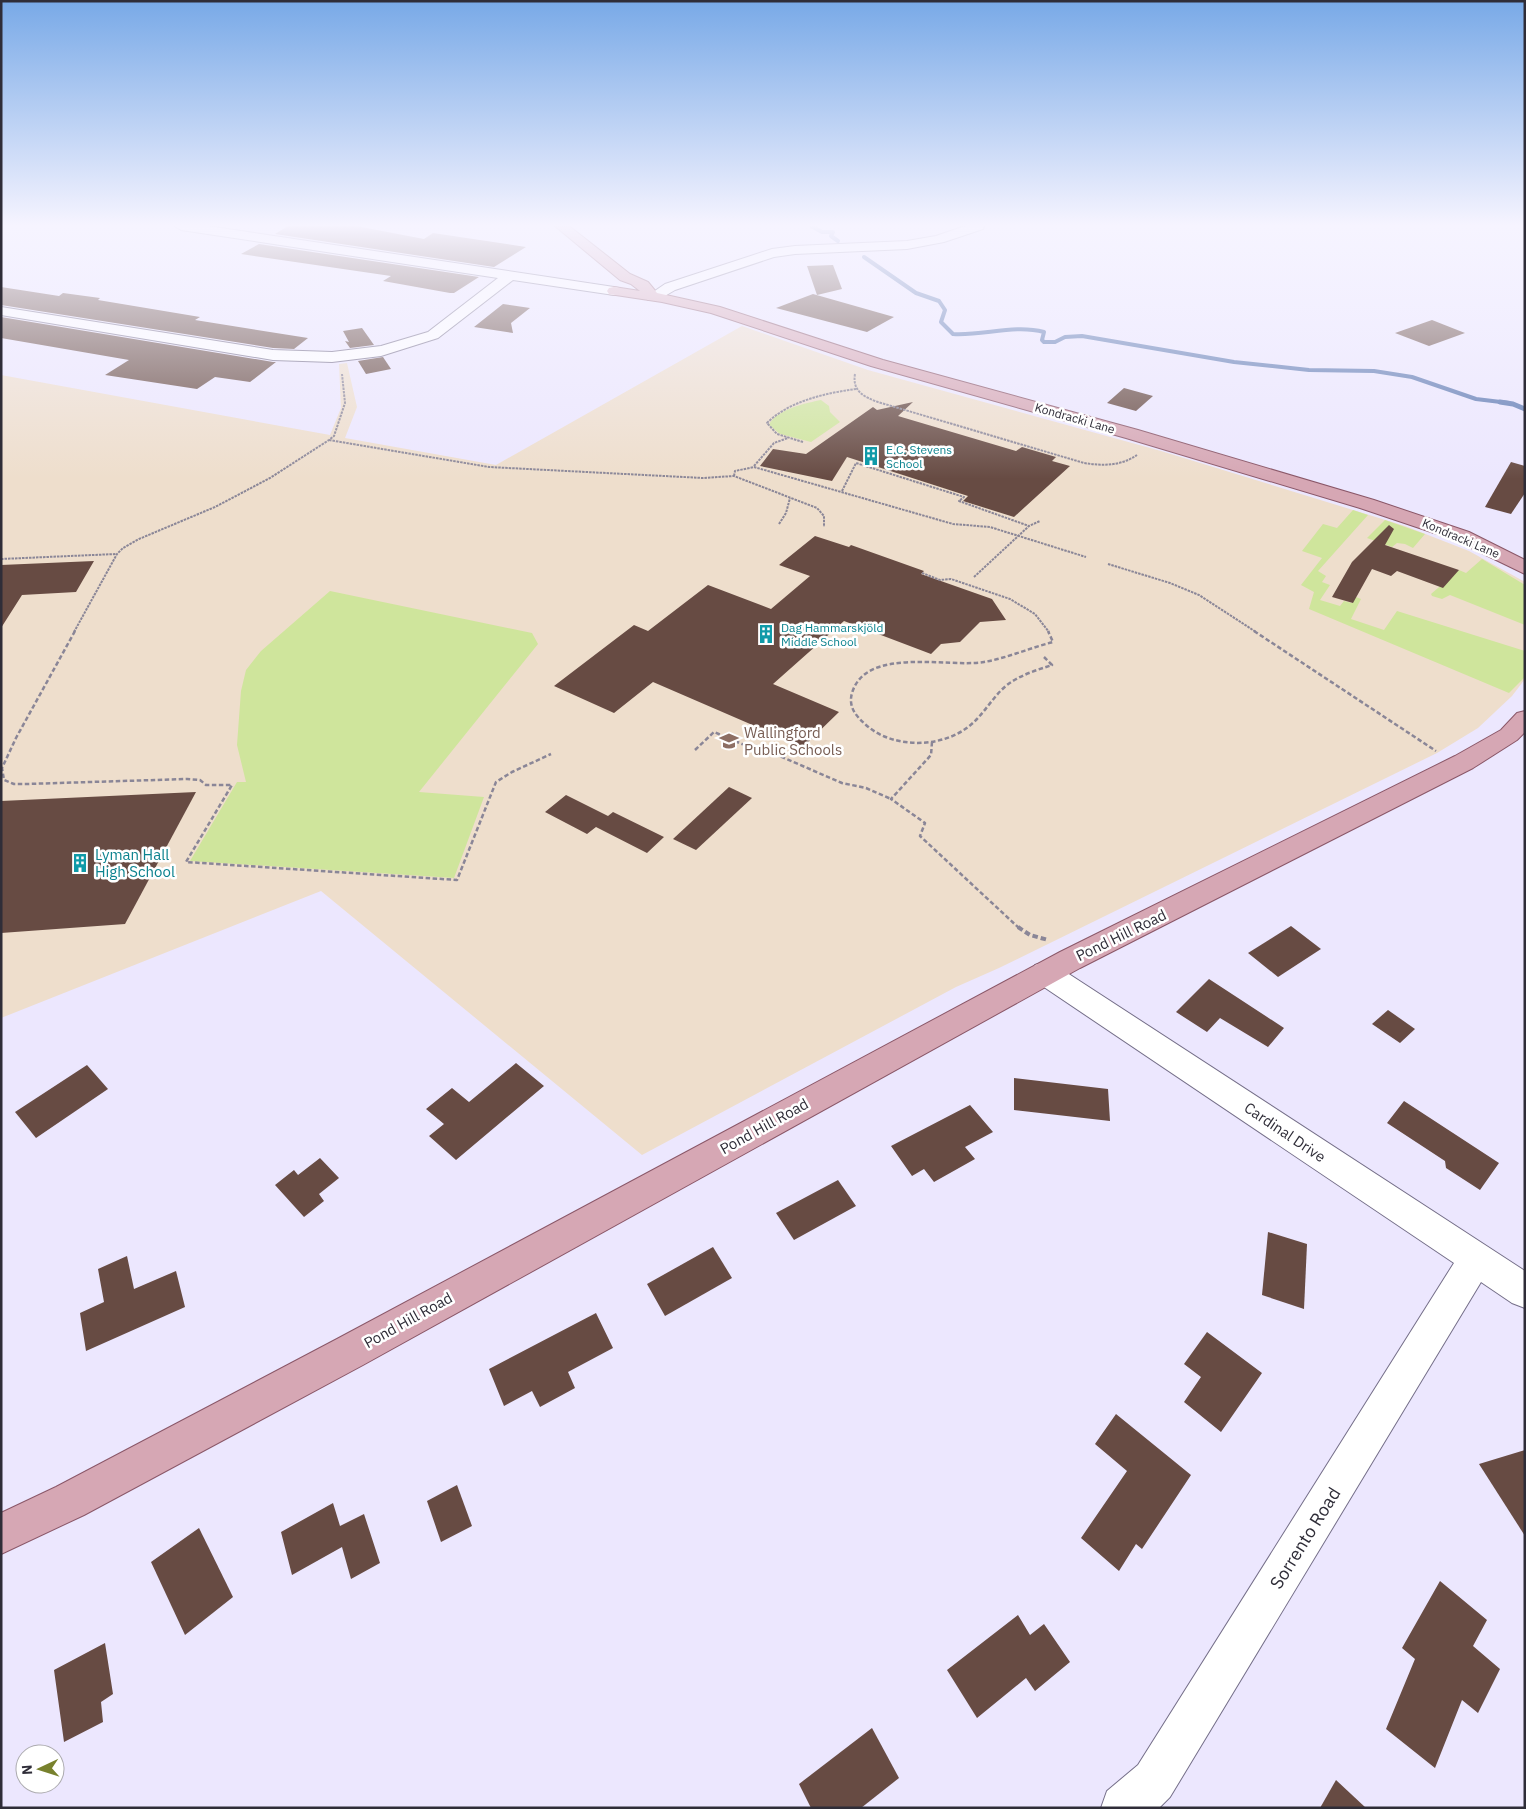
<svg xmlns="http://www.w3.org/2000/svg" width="1526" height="1809" font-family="'IBM Plex Sans',sans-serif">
	<rect width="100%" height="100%" fill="#ece7fe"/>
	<!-- education -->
	<path fill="#eedecc" d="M742,326L868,370L1161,451L1405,526L1469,551L1525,582V679L1512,696L1478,728L1437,753L999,968L956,987L642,1155L321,891L1,1018V375L330,435L341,408L339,364L347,363L357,407L345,438L496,465Z"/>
	<!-- green -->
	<g fill="#cfe59c">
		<path d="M821,400L829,406L830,412L840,422L811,442L780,434L769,425C775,410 806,403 821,400Z"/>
		<path d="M1353,510L1368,515L1318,571L1326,576L1322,582L1330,585L1320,600L1340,606L1344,601L1352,603L1356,597L1361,599L1351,619L1384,630L1397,611L1525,651V677L1509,693L1309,609L1314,592L1301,585L1322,558L1302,551L1323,524L1337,528Z"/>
		<path d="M1385,520L1425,534L1413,548L1405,544L1397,543L1392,547L1367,538Z"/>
		<path d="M1482,559L1525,585V625L1450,595L1442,599L1432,596L1431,594L1459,570L1466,573Z"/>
		<path d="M330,591L532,633L538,644L419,792L484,797L454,878L190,861L237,782H246L237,745L241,691L246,670L261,651Z"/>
	</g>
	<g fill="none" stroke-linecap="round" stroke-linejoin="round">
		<!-- stream-far1 -->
		<g stroke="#5d79b1" stroke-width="4">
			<path d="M811,226L822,232H833L831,236L838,241"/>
			<path d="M864,257L916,293L939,301L945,310L941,322L953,334C983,336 1014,324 1044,332L1042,340L1044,342H1055L1065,337L1082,336L1234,362L1309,370L1374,371L1412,377L1476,399L1509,403"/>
		</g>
		<!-- stream -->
		<path stroke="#5d79b1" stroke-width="5" d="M1500,402L1513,404L1525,409"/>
	</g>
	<!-- building -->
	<g fill="#674b43">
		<path d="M288,226H356L424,239L433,233L526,247L494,267L275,234Z"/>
		<path d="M259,244L479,277L454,293H450L383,281L391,276L241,254Z"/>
		<path d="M833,265L842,289L817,295L807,266Z"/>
		<path d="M1,287L59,296L63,293L100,298L98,300L200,317L195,320L308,338L294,349L273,348L1,305Z"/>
		<path d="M813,294L894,317L867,332L776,308Z"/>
		<path d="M503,304L530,308L511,323L513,333L474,327Z"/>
		<path d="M1,317L273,362H276L250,382L215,377L197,389L105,375L129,360L1,338Z"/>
		<path d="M1432,320L1465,333L1429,346L1395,333Z"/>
		<path d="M362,328L374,345L350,348L345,341L349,342L343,331Z"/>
		<path d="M383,357L391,369L366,374L358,361Z"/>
		<path d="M1124,388L1153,396L1136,411L1107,403Z"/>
		<path d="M913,402L898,416L1016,451L1022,447L1056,457L1052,461L1070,466L1014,517L963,501L968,496L847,457L832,481L760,466L773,449L806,454L873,407L877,410Z"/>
		<path d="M1511,462L1525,466V493L1511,514L1485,507Z"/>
		<path d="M1389,525L1394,529L1385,545L1459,570L1443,588L1397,571L1391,576L1372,569L1353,603L1332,597L1352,562Z"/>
		<path d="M815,536L849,547L851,545L924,571L921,574L992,599L1006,620L980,622L960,642L941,644L931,654L844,621L773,684L839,712L803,747L653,682L614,713L554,686L634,625L648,631L708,585L771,609L810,576L779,565Z"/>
		<path d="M94,561L76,592L22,595L1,628V565Z"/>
		<path d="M729,787L752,798L696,850L673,839Z"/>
		<path d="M196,792L125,924L1,933V801Z"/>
		<path d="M566,795L608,816L613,812L664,837L647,853L596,827L587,834L545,812Z"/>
		<path d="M1291,926L1321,949L1278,977L1248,953Z"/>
		<path d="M1209,979L1284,1028L1268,1047L1220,1018L1207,1032L1176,1012Z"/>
		<path d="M1388,1010L1415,1029L1400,1043L1372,1024Z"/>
		<path d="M516,1063L544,1086L456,1160L429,1136L444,1124L426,1109L452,1088L469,1102Z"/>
		<path d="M87,1065L108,1089L36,1138L15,1112Z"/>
		<path d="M1014,1078L1108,1089L1110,1121L1014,1110Z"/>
		<path d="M1404,1101L1499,1163L1480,1190L1446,1168L1445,1161L1387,1123Z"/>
		<path d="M970,1105L993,1132L965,1147L975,1159L934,1182L924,1169L912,1176L891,1146Z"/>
		<path d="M320,1158L339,1178L319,1194L324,1201L304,1217L275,1185L294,1170L298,1175Z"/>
		<path d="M838,1180L856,1206L794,1240L776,1213Z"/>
		<path d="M1268,1232L1307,1244L1304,1309L1262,1295Z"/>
		<path d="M713,1247L732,1278L665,1316L647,1284Z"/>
		<path d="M127,1256L134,1289L176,1271L185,1307L86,1351L80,1313L104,1302L98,1269Z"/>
		<path d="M596,1313L613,1348L568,1372L575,1388L540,1407L532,1391L504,1406L489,1369Z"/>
		<path d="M1207,1332L1262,1373L1221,1432L1184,1402L1201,1377L1184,1364Z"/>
		<path d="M1116,1414L1191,1475L1142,1549L1136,1544L1119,1571L1081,1538L1127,1471L1095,1444Z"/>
		<path d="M1525,1450V1536L1479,1464Z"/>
		<path d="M457,1485L472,1526L441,1542L427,1501Z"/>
		<path d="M333,1503L340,1526L364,1514L380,1563L351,1579L342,1547L292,1575L281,1532Z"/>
		<path d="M199,1528L233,1597L185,1635L151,1562Z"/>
		<path d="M1440,1581L1487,1620L1473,1646L1500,1669L1478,1713L1462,1700L1435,1768L1386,1729L1415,1659L1402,1648Z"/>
		<path d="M1018,1615L1030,1635L1044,1624L1070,1662L1035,1691L1026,1678L977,1718L947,1670Z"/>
		<path d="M105,1643L113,1694L101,1702L103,1722L64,1742L54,1670Z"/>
		<path d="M872,1728L899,1778L861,1808H811L799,1784Z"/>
		<path d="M1336,1780L1366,1808H1320Z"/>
	</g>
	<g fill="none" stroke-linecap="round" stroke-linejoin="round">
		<!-- minor casing -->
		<g stroke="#756f89" stroke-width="2">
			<g id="minor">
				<path d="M175,226H208L614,287L619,288L621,291L619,294L614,295L513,280L438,338L381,356L332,362L273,360L1,315V307L273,350L332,352L381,346L428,332L498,278L181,230Z"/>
				<path d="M965,226H984L983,229L944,242L907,249L795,254L774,257L675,290L658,300H648L646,297L665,284L772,249L795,246L907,241L936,236Z"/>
				<path d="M1045,962L1055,965L1525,1271V1308L1512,1303L1481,1282L1170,1797L1159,1808H1101L1107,1791L1138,1765L1454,1263L1035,981L1031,973L1035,965Z"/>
			</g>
		</g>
		<!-- major casing -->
		<g stroke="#8a5768" stroke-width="2">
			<g id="major">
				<path d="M555,226H569L630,274L648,282L657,293L720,307L883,360L1138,430L1374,500L1469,532L1525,560V574L1455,540L1360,508L1126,438L871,366L711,313L662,302L609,294L607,291L609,288L614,287L640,291L631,284L620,280Z"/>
				<path d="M1525,711V732L1517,740L1473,768L1080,968L363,1365L84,1515L1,1554V1513L56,1487L337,1339L1060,952L1455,756L1501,730L1517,713Z"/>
			</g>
		</g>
		<!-- path-far2 -->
		<g stroke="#8a8697" stroke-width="2" stroke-dasharray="2.5 1" stroke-linecap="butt">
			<path d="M855,374C852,391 864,397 878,402L1084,463C1103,466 1121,466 1137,455"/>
			<path d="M329,440L489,467L703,478L734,476L817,508L824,516V527"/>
			<path d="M803,442L777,434L767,423C789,401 826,393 856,389"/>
			<path d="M754,466L774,443L788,438"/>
			<path d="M734,476L735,471L754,467L953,524L990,527L1086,557"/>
			<path d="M842,491L856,463L964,497L959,501L1029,526"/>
			<path d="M779,524L786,513L790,498"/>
			<path d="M1,559L116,554"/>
			<path d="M1108,564L1170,583L1199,595L1256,632"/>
			<path d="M922,573L940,580L951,579L1010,599L1035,614L1049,632"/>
			<path d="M974,577L1029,526L1040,521"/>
			<path d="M74,632L117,554L123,548L139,539L215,507L270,478L329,440L334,436L345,403L342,374"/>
		</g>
		<!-- path-far1 -->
		<g stroke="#8a8697" stroke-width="2.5" stroke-dasharray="4.5 2.5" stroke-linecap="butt">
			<path d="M75,631L16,738L2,768L4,780L14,784H26L187,779L200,780L206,785H232L186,862L457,880L496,782L512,772L551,754"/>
			<path d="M1254,631L1436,751"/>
			<path d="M1044,657L1052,665C1037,670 1020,675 1007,685C992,697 984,715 968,727C941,748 893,749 866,725C856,716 848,707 852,693C866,646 947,668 984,662C1007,658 1030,648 1053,642L1048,631"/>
			<path d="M932,742L931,755L891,799L925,823L920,836L1020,929"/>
			<path d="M695,750L714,732L742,744L754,745L842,783L866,788L891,799"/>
		</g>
		<!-- path -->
		<path stroke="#8a8697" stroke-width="4" stroke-dasharray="5.5 3" stroke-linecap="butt" d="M1018,927L1030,935L1048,940"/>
		<!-- minor -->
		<use href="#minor" fill="#fff" fill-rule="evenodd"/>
		<!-- major -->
		<use href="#major" fill="#d6a7b4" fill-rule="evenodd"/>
	</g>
	<!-- sky -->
	<linearGradient id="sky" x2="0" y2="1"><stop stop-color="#78a9e7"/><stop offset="0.47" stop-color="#f6f4ff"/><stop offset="1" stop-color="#f6f4ff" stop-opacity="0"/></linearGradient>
	<rect width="1526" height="479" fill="url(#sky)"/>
	<!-- icons -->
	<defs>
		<g id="building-bare" transform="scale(1.5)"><path d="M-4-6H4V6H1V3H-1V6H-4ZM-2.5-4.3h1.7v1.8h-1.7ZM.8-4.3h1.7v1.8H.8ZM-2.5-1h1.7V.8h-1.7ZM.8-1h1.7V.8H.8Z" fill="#0f9aa8" stroke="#fff" stroke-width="2.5" paint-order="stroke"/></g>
		<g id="school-bare" transform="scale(1.5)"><path d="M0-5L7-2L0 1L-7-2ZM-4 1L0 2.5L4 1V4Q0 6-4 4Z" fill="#8d6e63" stroke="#fff" stroke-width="2.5" paint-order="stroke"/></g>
	</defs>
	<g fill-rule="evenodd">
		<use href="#building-bare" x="871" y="456"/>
		<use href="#building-bare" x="766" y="634"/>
		<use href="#school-bare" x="729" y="741"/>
		<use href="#building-bare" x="80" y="863"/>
	</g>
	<g text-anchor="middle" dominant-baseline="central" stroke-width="5" stroke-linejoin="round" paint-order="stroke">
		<!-- far-street labels -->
		<g font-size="12" fill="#2f2d38" stroke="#fff">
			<text transform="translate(1075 418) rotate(16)">Kondracki Lane</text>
			<text transform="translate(1461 538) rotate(23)">Kondracki Lane</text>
		</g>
		<!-- far-culture labels -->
		<g font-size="12" fill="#0d838f" stroke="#fff" text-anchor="start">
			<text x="886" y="449">E.C. Stevens<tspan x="886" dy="14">School</tspan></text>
			<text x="781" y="627">Dag Hammarskjöld<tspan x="781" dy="14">Middle School</tspan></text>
		</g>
		<!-- education labels -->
		<g font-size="15" fill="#785e54" stroke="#fff" text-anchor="start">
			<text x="744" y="732">Wallingford<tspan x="744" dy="17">Public Schools</tspan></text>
		</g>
		<!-- culture labels -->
		<g font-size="15" fill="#0d838f" stroke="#fff" text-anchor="start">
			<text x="95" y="854">Lyman Hall<tspan x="95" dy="17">High School</tspan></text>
		</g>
		<!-- street labels -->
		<g font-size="15" fill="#2f2d38" stroke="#fff">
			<text transform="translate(1121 935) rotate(-26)">Pond Hill Road</text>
			<text transform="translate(764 1126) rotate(-29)">Pond Hill Road</text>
			<text transform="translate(1285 1132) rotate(34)">Cardinal Drive</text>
			<text transform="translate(408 1320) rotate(-29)">Pond Hill Road</text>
		</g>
		<!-- near-street labels -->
		<g font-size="18" fill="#2f2d38" stroke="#fff">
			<text transform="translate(1305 1538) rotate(-58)">Sorrento Road</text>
		</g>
	</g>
	<!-- border -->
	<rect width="1526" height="1809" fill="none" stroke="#2f2d38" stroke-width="5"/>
	<!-- north arrow -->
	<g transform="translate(40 1769) rotate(266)"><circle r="24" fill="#ffffff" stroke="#acabaf"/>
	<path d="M0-4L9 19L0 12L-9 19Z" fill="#78812d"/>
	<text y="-8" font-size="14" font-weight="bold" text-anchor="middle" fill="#2f2d38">N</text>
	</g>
</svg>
